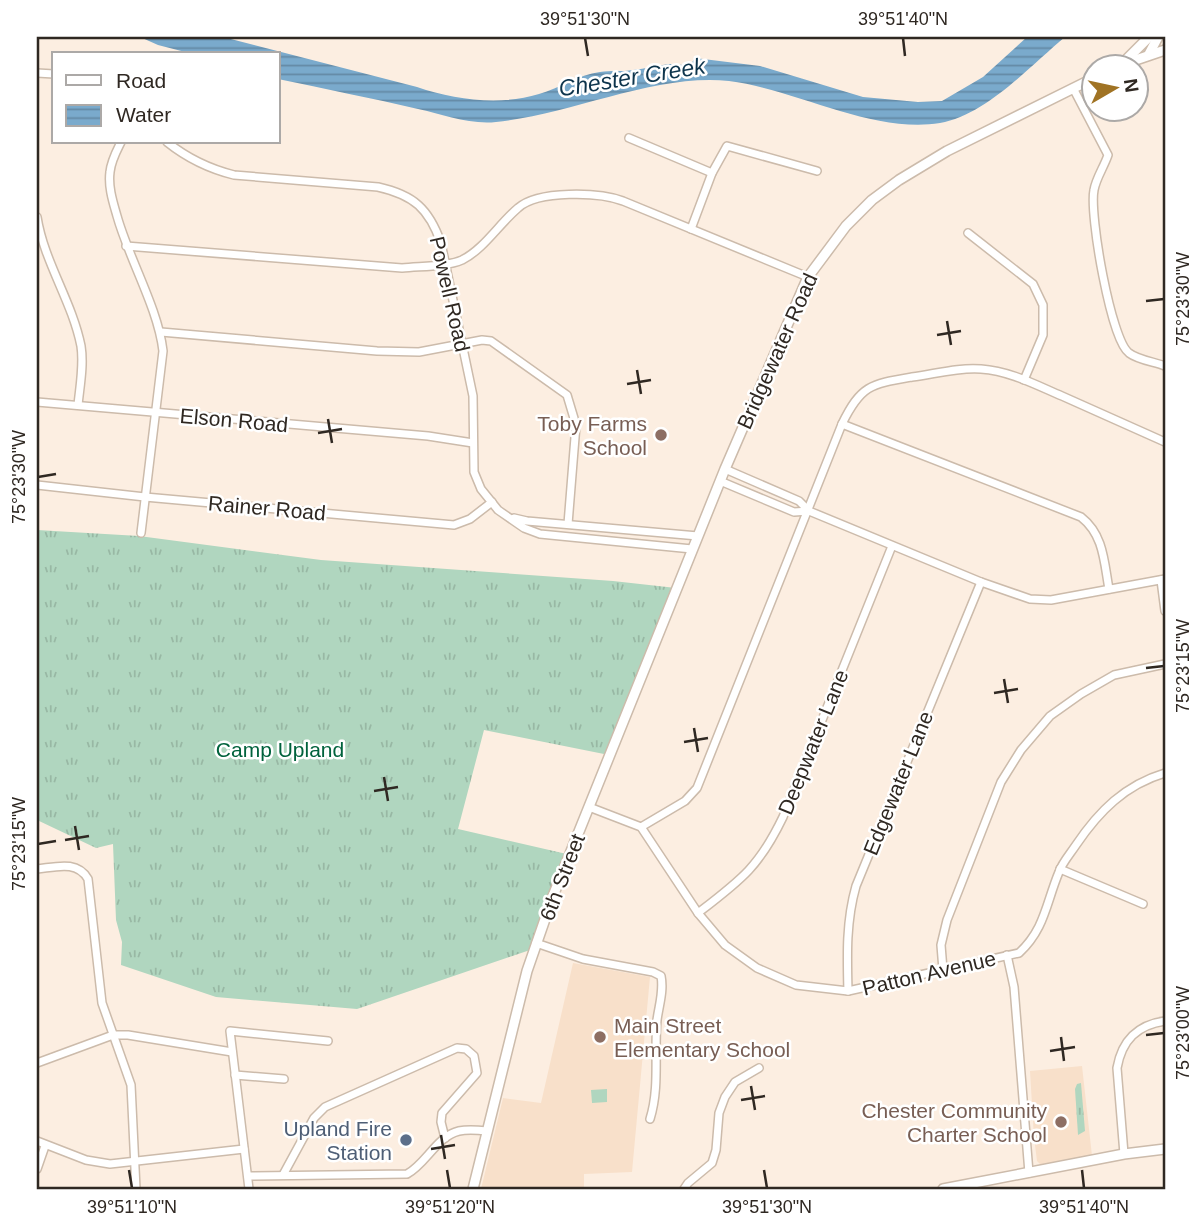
<svg xmlns="http://www.w3.org/2000/svg" width="1202" height="1226" font-family="Helvetica,sans-serif">
	<defs>
		<pattern id="grass-tufts" width="24" height="20" patternUnits="userSpaceOnUse" patternTransform="scale(1.75)"><rect width="24" height="20" fill="#b0d6bf"/><path d="M3 7l-1-3M5 7V3M7 7l1-3M15 17l-1-3M17 17v-4M19 17l1-3" fill="none" stroke="#98b8a4"/></pattern>
		<pattern id="water-rules" width="6" height="5" patternUnits="userSpaceOnUse" patternTransform="scale(1.75)"><rect width="6" height="5" fill="#7aaacc"/><path d="M0 2.5h6" fill="none" stroke="#648aa5"/></pattern>
	</defs>
	<rect width="100%" height="100%" fill="#fceee1"/>
	<!-- built -->
	<g fill="#f8e0ca">
		<path d="M573,963L650,977L632,1172L584,1174V1189H481L503,1098L541,1103Z"/>
		<path d="M1082,1066L1092,1156L1041,1165L1037,1161L1034,1137L1030,1071Z"/>
	</g>
	<!-- grass -->
	<g fill="url(#grass-tufts)">
		<path d="M37,530L139,536L321,560L613,581L676,588L609,755L484,730L458,829L571,855L530,950L357,1009L216,997L121,965L122,942L116,920L113,844L96,848L37,820Z"/>
		<path d="M1081,1083L1085,1131L1078,1135L1075,1089L1077,1084Z"/>
	</g>
	<!-- pitch -->
	<path fill="#b0d6bf" d="M607,1089V1102L592,1103L591,1090Z"/>
	<!-- water -->
	<path fill="url(#water-rules)" d="M140,37H223L417,87C455,100 500,106 539,94C560,88 578,75 600,72C611,70 622,72 633,70C645,69 658,65 670,64C678,64 684,66 691,64L695,58L760,66L863,97L918,102L942,101L983,77L1027,37H1065C1030,66 986,115 940,123C873,134 795,89 729,81C656,73 569,115 496,122C470,125 442,114 418,109C371,98 325,89 278,79V54H193L158,45Z"/>
	<g fill="none" stroke-linecap="round" stroke-linejoin="round">
		<!-- minor casing -->
		<g stroke="#ccbbab" stroke-width="10">
			<g id="minor">
				<path d="M37,73L54,74"/>
				<path d="M1073,88L1108,155C1104,167 1096,178 1094,190C1089,214 1111,340 1129,353C1138,360 1155,362 1165,366"/>
				<path d="M629,138L712,173"/>
				<path d="M121,142C116,152 111,161 110,172C108,187 113,202 117,216C129,259 158,308 163,351L141,533"/>
				<path d="M167,142C187,158 210,169 234,175L378,187C414,195 429,209 441,243L473,396L474,472L481,489L498,510L524,528L540,534L692,549"/>
				<path d="M37,217C44,262 72,301 81,346C84,365 80,385 78,405"/>
				<path d="M691,229L712,173L727,146L817,171"/>
				<path d="M968,233L1033,284L1043,305V335L1024,380"/>
				<path d="M126,246L402,268C420,266 446,267 462,260C484,249 499,224 518,208C538,190 599,192 623,201L808,277"/>
				<path d="M161,332L377,351L419,352L482,340L491,341L567,395L576,425L568,524"/>
				<path d="M37,402L428,436L473,443"/>
				<path d="M842,424L1081,517C1104,535 1104,562 1109,589"/>
				<path d="M725,469L799,501L809,511"/>
				<path d="M720,481L794,512L809,511L981,582L1030,599L1051,600L1165,579"/>
				<path d="M37,485L145,497L454,525L470,519L492,502"/>
				<path d="M514,518L527,521L698,536"/>
				<path d="M1161,580L1165,611"/>
				<path d="M589,807L641,827L698,913L725,945L757,968L796,985L848,991L1019,953C1045,929 1046,903 1059,872C1062,863 1070,854 1076,845C1099,811 1125,785 1165,773"/>
				<path d="M641,827L685,801L697,788L842,424C861,385 871,384 912,377C935,374 959,367 981,369C1010,371 1036,385 1062,396C1096,411 1131,427 1165,442"/>
				<path d="M37,869C56,867 77,860 88,879L102,1003L131,1085L136,1189"/>
				<path d="M1060,869L1143,904"/>
				<path d="M698,913C741,880 759,867 783,817L892,546"/>
				<path d="M536,943L583,959L653,972L661,976C664,991 659,1005 657,1020C654,1053 660,1087 650,1119"/>
				<path d="M1007,955L1014,987L1029,1173"/>
				<path d="M943,970L941,945L947,920L1001,782L1021,750L1050,716L1081,694L1114,675L1165,664"/>
				<path d="M848,991C847,955 846,921 856,886L981,582"/>
				<path d="M37,1063L113,1035H128L232,1052"/>
				<path d="M235,1075L284,1079"/>
				<path d="M37,1141L86,1160L110,1164L244,1149"/>
				<path d="M1124,1154L1117,1068C1122,1040 1137,1025 1165,1021"/>
				<path d="M37,1169L45,1146"/>
				<path d="M283,1175L314,1118L325,1107L457,1048L466,1049L474,1056L477,1073L442,1113L441,1122L445,1138"/>
				<path d="M248,1176L407,1174C426,1164 437,1136 459,1131C468,1129 478,1130 487,1131"/>
				<path d="M249,1189L230,1031L328,1041"/>
				<path d="M684,1189L688,1183L712,1163L716,1150L719,1113L725,1097L735,1082L759,1068"/>
			</g>
		</g>
		<!-- tertiary casing -->
		<g stroke="#ccbbab" stroke-width="12">
			<g id="tertiary">
				<path d="M1149,54L1158,37"/>
				<path d="M1125,61L1149,37"/>
				<path d="M1118,66L1165,50"/>
				<path d="M473,1189L527,971L553,896L725,469L808,277L846,226L872,200L899,180L947,151L1094,78"/>
				<path d="M943,1189L1124,1154L1165,1149"/>
			</g>
		</g>
		<!-- minor -->
		<use href="#minor" stroke="#fff" stroke-width="7"/>
		<!-- tertiary -->
		<use href="#tertiary" stroke="#fff" stroke-width="9"/>
	</g>
	<!-- ticks -->
	<path fill="none" stroke="#2f2822" stroke-width="2.5" d="M585,38L588,56M903,38L905,56M1146,301L1164,299M947,321L951,345M937,335L961,331M637,370L641,394M627,384L651,380M328,419L332,443M318,433L342,429M38,477L56,474M1146,668L1164,666M1004,679L1008,703M994,693L1018,689M694,728L698,752M684,742L708,738M384,777L388,801M374,791L398,787M75,826L79,850M65,840L89,836M38,844L56,841M1146,1035L1164,1033M1061,1037L1064,1061M1050,1051L1075,1047M751,1086L755,1110M741,1100L765,1096M441,1135L445,1159M431,1149L455,1145M129,1170L132,1188M447,1170L450,1188M764,1170L767,1188M1082,1170L1084,1188"/>
	<!-- markers -->
	<g fill="#8d6e63" stroke="#fff" stroke-width="2.5">
		<circle cx="661" cy="435" r="7"/>
		<circle cx="600" cy="1037" r="7"/>
		<circle cx="1061" cy="1122" r="7"/>
	</g>
	<circle fill="#5c6f8a" stroke="#fff" stroke-width="2.5" cx="406" cy="1140" r="7"/>
	<g text-anchor="middle" dominant-baseline="central" stroke-width="5" stroke-linejoin="round" paint-order="stroke">
		<!-- street labels -->
		<g font-size="21" fill="#2f2822" stroke="#fff">
			<text transform="translate(450 294) rotate(77)">Powell Road</text>
			<text transform="translate(777 351) rotate(-66)">Bridgewater Road</text>
			<text transform="translate(234 420) rotate(5)">Elson Road</text>
			<text transform="translate(267 508) rotate(5)">Rainer Road</text>
			<text transform="translate(813 742) rotate(-68)">Deepwater Lane</text>
			<text transform="translate(898 783) rotate(-68)">Edgewater Lane</text>
			<text transform="translate(562 877) rotate(-69)">6th Street</text>
			<text transform="translate(929 973) rotate(-13)">Patton Avenue</text>
		</g>
		<!-- education labels -->
		<g font-size="21" fill="#785e54" stroke="#fff" text-anchor="end">
			<text x="647" y="423">Toby Farms<tspan x="647" dy="24">School</tspan></text>
			<text x="614" y="1025" text-anchor="start">Main Street<tspan x="614" dy="24">Elementary School</tspan></text>
			<text x="1047" y="1110">Chester Community<tspan x="1047" dy="24">Charter School</tspan></text>
		</g>
		<!-- park labels -->
		<g font-size="21" fill="#00623c" stroke="#fff">
			<text x="280" y="749">Camp Upland</text>
		</g>
		<!-- service labels -->
		<g font-size="21" fill="#4e5e75" stroke="#fff" text-anchor="end">
			<text x="392" y="1128">Upland Fire<tspan x="392" dy="24">Station</tspan></text>
		</g>
		<!-- water labels -->
		<g font-size="23" font-style="italic" fill="#0d344c" stroke="#fff">
			<text transform="translate(632 77) rotate(-9)">Chester Creek</text>
		</g>
	</g>
	<!-- border -->
	<rect width="1202" height="1226" fill="none" stroke="#ffffff" stroke-width="77"/>
	<!-- legend -->
	<rect x="52" y="52" width="228" height="91" fill="#ffffff" stroke="#aca9a7" stroke-width="2"/>
	<rect x="66" y="75" width="35" height="10" fill="#ffffff" stroke="#aca9a7" stroke-width="2"/>
	<text x="116" y="88" font-size="21" fill="#2f2822">Road</text>
	<rect x="66" y="105" width="35" height="21" fill="url(#water-rules)" stroke="#aca9a7" stroke-width="2"/>
	<text x="116" y="122" font-size="21" fill="#2f2822">Water</text>
	<!-- north arrow -->
	<g transform="translate(1115 88) rotate(81)"><circle r="33" fill="#ffffff" stroke="#aca9a7" stroke-width="2"/>
	<path d="M0-5L12 26L0 18L-12 26Z" fill="#a07324"/>
	<text y="-10" font-size="19" font-weight="bold" text-anchor="middle" fill="#2f2822">N</text>
	</g>
	<rect x="38" y="38" width="1126" height="1150" fill="none" stroke="#2f2822" stroke-width="2.5"/>
	<g font-size="18" text-anchor="middle" fill="#2f2822">
		<text x="585" y="25">39°51'30"N</text>
		<text x="903" y="25">39°51'40"N</text>
		<text transform="translate(1183 299) rotate(-90)" y="6">75°23'30"W</text>
		<text transform="translate(19 477) rotate(-90)" y="6">75°23'30"W</text>
		<text transform="translate(1183 666) rotate(-90)" y="6">75°23'15"W</text>
		<text transform="translate(19 844) rotate(-90)" y="6">75°23'15"W</text>
		<text transform="translate(1183 1033) rotate(-90)" y="6">75°23'00"W</text>
		<text x="132" y="1213">39°51'10"N</text>
		<text x="450" y="1213">39°51'20"N</text>
		<text x="767" y="1213">39°51'30"N</text>
		<text x="1084" y="1213">39°51'40"N</text>
	</g>
</svg>
